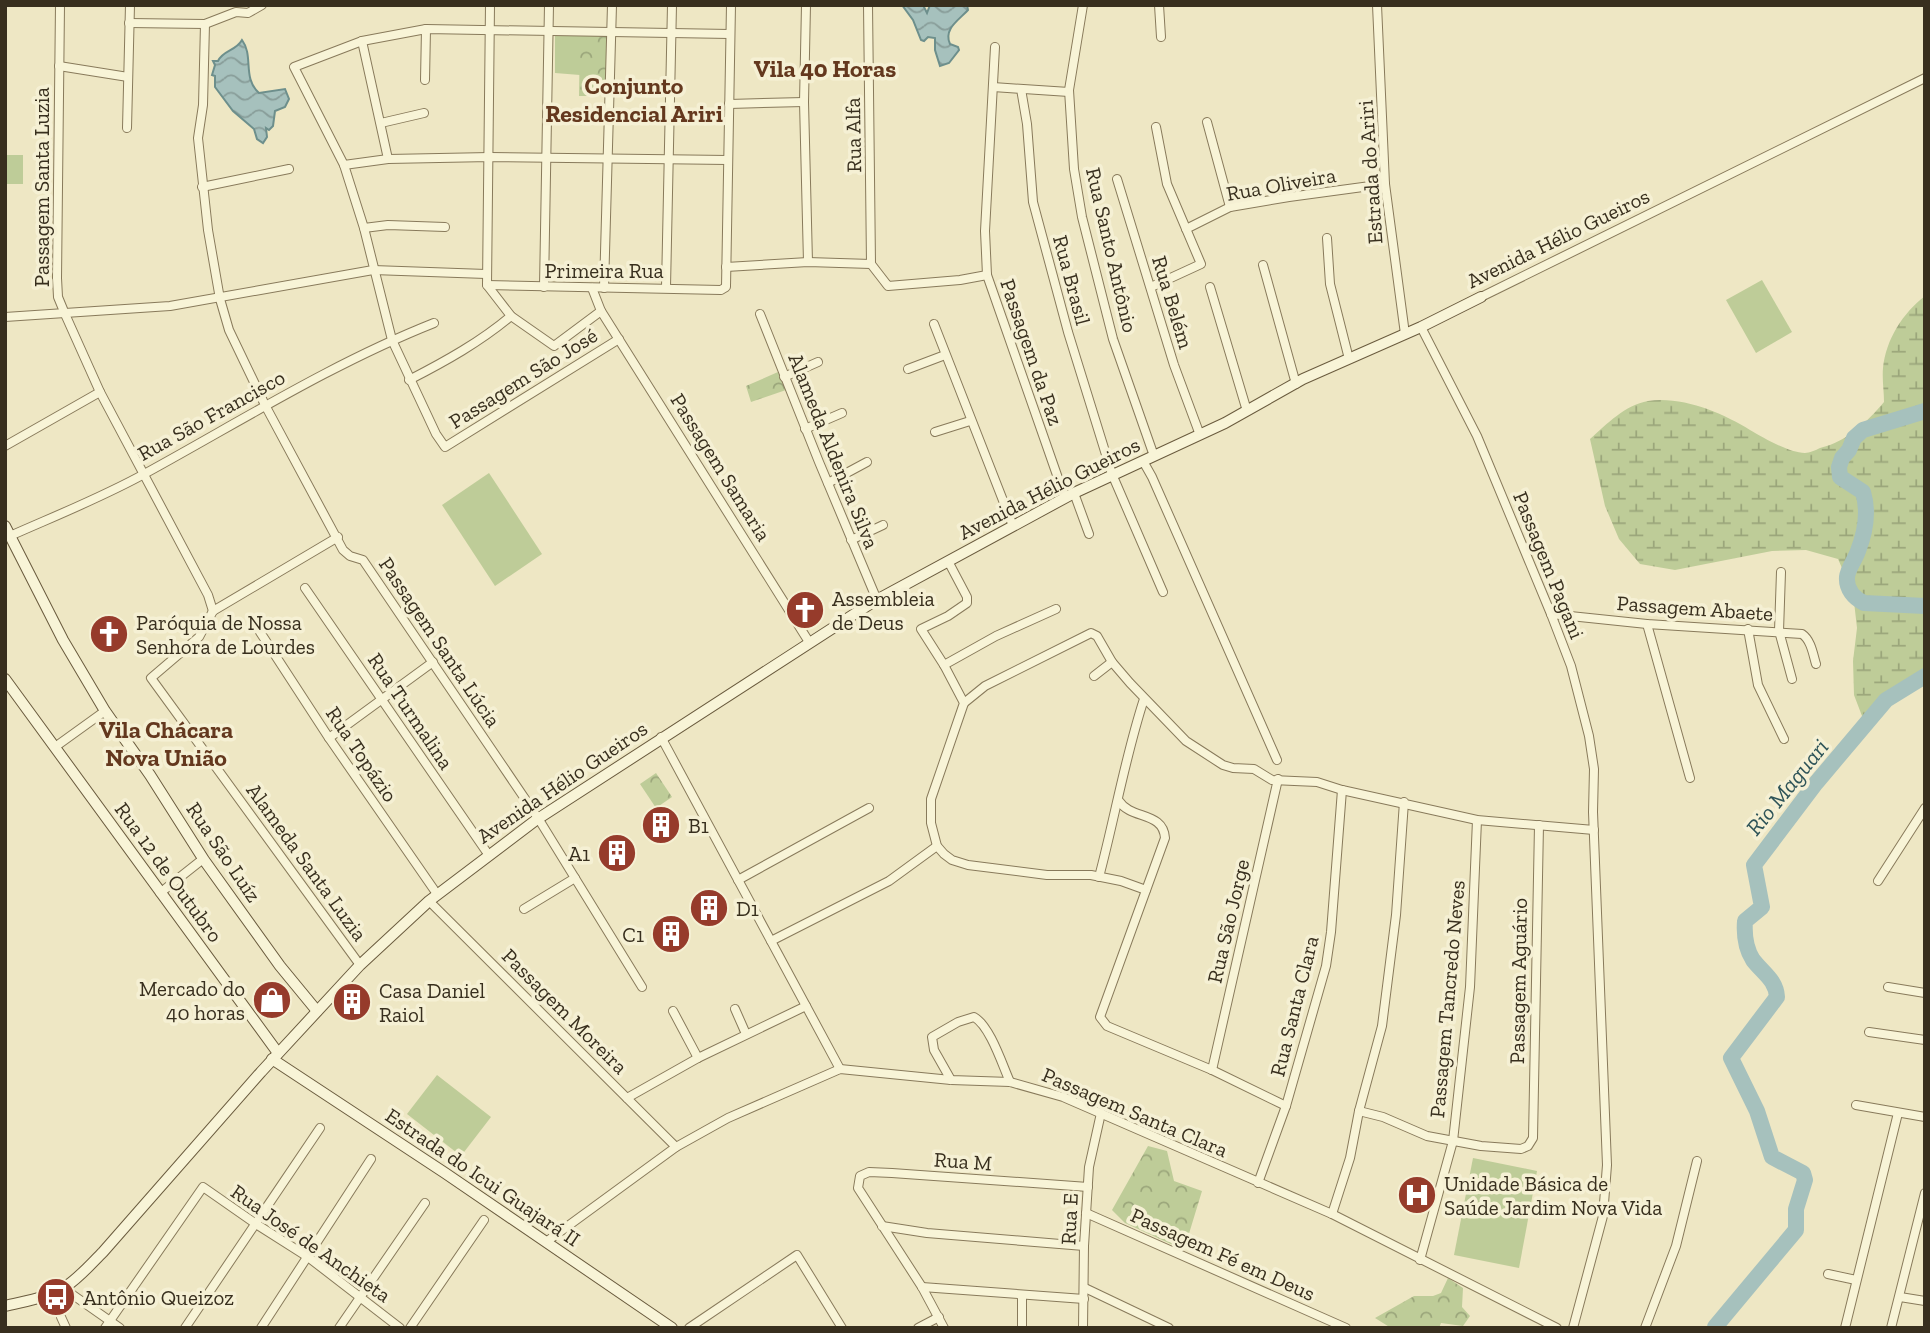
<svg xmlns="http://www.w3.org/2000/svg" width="1930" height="1333" font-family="'Zilla Slab',serif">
	<defs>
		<pattern id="forest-crowns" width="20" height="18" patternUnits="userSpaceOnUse" patternTransform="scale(1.75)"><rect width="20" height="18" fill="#becc98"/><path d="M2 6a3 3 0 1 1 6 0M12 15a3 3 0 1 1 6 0" fill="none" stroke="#9ba67b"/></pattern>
		<pattern id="wetland-marsh" width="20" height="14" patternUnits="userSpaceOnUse" patternTransform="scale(1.75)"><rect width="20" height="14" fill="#becc98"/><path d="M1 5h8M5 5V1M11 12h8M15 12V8" fill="none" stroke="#9ba67b"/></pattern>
		<pattern id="water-waves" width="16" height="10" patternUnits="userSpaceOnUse" patternTransform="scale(1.75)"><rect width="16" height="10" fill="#a6c1bd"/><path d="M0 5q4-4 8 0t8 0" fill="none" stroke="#889d99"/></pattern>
	</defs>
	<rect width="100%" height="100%" fill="#eee7c4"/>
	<!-- grass -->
	<g fill="#becc98">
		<path d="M580,33V75L555,73V34Z"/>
		<rect x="5" y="155" width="18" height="29"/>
		<path d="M1762,280L1792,332L1756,353L1726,300Z"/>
		<path d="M489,473L542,554L495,586L442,505Z"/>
		<path d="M437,1075L491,1117L461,1156L407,1114Z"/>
		<path d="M1473,1158L1537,1171L1519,1268L1454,1255Z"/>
	</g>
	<!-- forest -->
	<g fill="url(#forest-crowns)">
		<path d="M580,33H608V96H579Z"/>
		<path d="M778,372L786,390L751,402L746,386Z"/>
		<path d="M656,773L672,797L656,808L640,784Z"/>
		<path d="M1148,1146L1167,1151L1174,1181L1202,1191L1184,1250L1125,1223L1112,1210Z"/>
		<path d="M1448,1278L1463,1288L1462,1307L1470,1316L1463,1326L1441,1323L1439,1328H1391L1375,1318L1414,1296H1433L1441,1293Z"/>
	</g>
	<!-- wetland -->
	<path fill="url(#wetland-marsh)" d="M1925,296V677L1874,718L1862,716L1854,695L1853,661L1857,628L1853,593L1838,559L1806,550L1772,551L1675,570L1640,564L1619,539L1605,506L1590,439C1607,424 1625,405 1648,401C1683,396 1722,413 1750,430C1764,438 1789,453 1805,453C1809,453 1816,450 1820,448C1848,441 1866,423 1884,402C1884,391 1882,379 1883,368C1886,339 1903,313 1925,296Z"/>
	<!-- water -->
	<g fill="url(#water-waves)" stroke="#6d8f8c" stroke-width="2">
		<path d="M902,5H923L927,13L930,5H967L968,10C959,20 943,29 950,44L958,47L959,50L949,63L940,66L935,50V38L928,37L924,41L921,40L913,20Z"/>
		<path d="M242,40C254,56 242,78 259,93L285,89L289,99L285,107L275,111L273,126L269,130L266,128L267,137L263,143L257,139L254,129L233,111L215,87V76L212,75L215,65L213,61H218C223,50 236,51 242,40Z"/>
	</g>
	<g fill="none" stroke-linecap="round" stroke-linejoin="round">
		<!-- river -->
		<g stroke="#a6c1bd" stroke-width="16">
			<path d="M1925,411L1863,430L1854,438L1849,450L1842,458L1839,467L1840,477L1863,492C1869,512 1865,533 1858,551C1855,560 1848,568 1847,577C1846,589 1854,598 1864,603L1925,606"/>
			<path d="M1715,1327L1796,1230V1209L1805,1180L1803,1173L1772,1157L1757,1111L1731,1058L1777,997C1776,980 1763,973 1753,960C1746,949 1744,934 1745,921L1762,907L1754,865L1816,783L1886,700L1925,676"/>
		</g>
		<!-- street casing -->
		<g stroke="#887a5b" stroke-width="10">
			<g id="street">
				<path d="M60,5L57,278L58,297L65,314L100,392L208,595L213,611"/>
				<path d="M490,5L487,285L511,316L554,346L601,311"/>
				<path d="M806,5L804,102L808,262"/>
				<path d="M868,5L871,264"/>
				<path d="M1083,5L1069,90L1074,169L1082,217L1113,339L1154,456"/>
				<path d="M1159,5L1161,37"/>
				<path d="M1377,5L1385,184L1405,334"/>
				<path d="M129,23L205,24L236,12L248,13L262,5"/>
				<path d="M205,24L203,105L198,138L208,230L220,299L229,330L265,405L343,550L350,556L363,560L538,818L642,987"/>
				<path d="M362,41L388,159"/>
				<path d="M995,47L985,231L987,275L1065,498"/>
				<path d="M59,66L128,77"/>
				<path d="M425,80L426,29"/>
				<path d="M993,87L1069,92"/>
				<path d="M1021,89L1027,124L1033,202L1068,332L1112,474L1163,592"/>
				<path d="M729,104L804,102"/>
				<path d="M1207,122L1230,207"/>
				<path d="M381,123L424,113"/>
				<path d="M127,128L130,5"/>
				<path d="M344,165L388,159L490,157L728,160"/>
				<path d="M1117,179L1174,365L1200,435"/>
				<path d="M202,187L289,169"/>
				<path d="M364,228L388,225L445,227"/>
				<path d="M1186,229L1230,207L1289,197L1385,184"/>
				<path d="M1327,238L1330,284L1349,359"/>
				<path d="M1263,265L1296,384"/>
				<path d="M726,267L808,262L871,264L888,286L960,280L987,275"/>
				<path d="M487,285L721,290L726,287L731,5"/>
				<path d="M544,287L549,5"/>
				<path d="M666,287L672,5"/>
				<path d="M1151,287L1201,264L1167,184L1156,127"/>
				<path d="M1210,287L1247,411"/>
				<path d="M592,288L601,311L809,642"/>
				<path d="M604,288L612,5"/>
				<path d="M1481,297L1925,78"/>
				<path d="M760,314L819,462L877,600"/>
				<path d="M5,317L170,306L373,270L486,274"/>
				<path d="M934,324L1013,526"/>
				<path d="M1421,327L1477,436L1551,614L1571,666L1589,736L1594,769L1593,812L1607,1165L1603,1216L1573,1328"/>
				<path d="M619,339L445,447L436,434L392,340L364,228L344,165L294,67L362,41L426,29L730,34"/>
				<path d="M908,369L945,355"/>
				<path d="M784,377L818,362"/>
				<path d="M409,380C446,361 480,342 511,316"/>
				<path d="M805,429L842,413"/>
				<path d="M935,432L970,421"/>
				<path d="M5,446L100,392"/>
				<path d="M1143,461L1152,477L1277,760"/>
				<path d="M828,483L867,462"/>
				<path d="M1074,493L1089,534"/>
				<path d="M10,536C55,516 103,497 146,473C241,421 333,363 434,323"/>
				<path d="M338,537L213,611L199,637L151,678L360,965"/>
				<path d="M851,540L883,525"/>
				<path d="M948,561L967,597V603L948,616L921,629L944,665L964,703L931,799V823L937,846L944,854L952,860L968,865L1047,875H1091L1121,881L1146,890"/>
				<path d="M1781,572L1779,631L1792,679"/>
				<path d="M305,588L488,854"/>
				<path d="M1551,614L1647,624L1802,634C1811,640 1813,654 1816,664"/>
				<path d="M1647,624L1690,778"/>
				<path d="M1748,629L1758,685L1784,739"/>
				<path d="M260,632L329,738L437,894"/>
				<path d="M944,665L996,636L1056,609"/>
				<path d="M1094,676L1112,662"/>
				<path d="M964,703L985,686L1091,633L1097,636L1112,662L1130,683L1186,741L1223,765L1233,768L1254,769L1272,780L1317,782L1342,790L1477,820L1594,830"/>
				<path d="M661,737L840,1069"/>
				<path d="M329,738L433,662"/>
				<path d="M55,747L105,711"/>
				<path d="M1119,801C1131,820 1163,811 1165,838L1100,1017L1107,1026L1212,1070L1286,1106"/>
				<path d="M1099,877C1115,817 1125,757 1144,699"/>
				<path d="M738,880L869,808"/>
				<path d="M1878,881L1925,808"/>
				<path d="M160,893L203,859"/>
				<path d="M429,901L676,1147"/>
				<path d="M524,909L575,878"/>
				<path d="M771,941L889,881L937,846"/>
				<path d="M1888,987L1925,993"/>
				<path d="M735,1009L746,1034"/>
				<path d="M673,1011L698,1058"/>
				<path d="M1869,1032L1925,1040"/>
				<path d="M1212,1070L1278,779"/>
				<path d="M951,1080L934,1050L932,1037L958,1022L974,1017C990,1026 1002,1064 1010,1082"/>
				<path d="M627,1098L698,1058L806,1006"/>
				<path d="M1856,1105L1925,1117"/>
				<path d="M1359,1111L1383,1117L1427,1136L1481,1146L1521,1149L1528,1146L1533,1138L1539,825"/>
				<path d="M1258,1183L1286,1106L1326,966L1331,932L1342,790"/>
				<path d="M1086,1213L1346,1328"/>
				<path d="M1332,1214L1350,1158L1359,1111L1382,1026L1396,915L1404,802"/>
				<path d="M882,1226L927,1233L1084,1246"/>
				<path d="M546,1242L676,1147L728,1118L840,1069L951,1080L1010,1082L1063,1097L1332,1214L1557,1328"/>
				<path d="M1420,1260L1453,1141L1470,987L1477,820"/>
				<path d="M1828,1274L1856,1280"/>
				<path d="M922,1287L1084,1299"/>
				<path d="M63,1288L120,1328"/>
				<path d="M1085,1288L1169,1328"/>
				<path d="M1022,1295V1328"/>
				<path d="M1900,1297L1925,1301"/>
				<path d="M61,1317L66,1328"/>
				<path d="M105,1328L203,1187L256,1224L308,1257L400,1328"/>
				<path d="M185,1328L320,1128"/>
				<path d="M261,1328L371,1159"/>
				<path d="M339,1328L425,1203"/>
				<path d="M410,1328L484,1220"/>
				<path d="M689,1328L797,1255L842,1328"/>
				<path d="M918,1328L939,1317"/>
				<path d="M944,1328L922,1287L858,1188L860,1176L869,1172L892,1173L1088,1187"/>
				<path d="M1083,1328L1084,1246L1089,1167L1101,1113"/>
				<path d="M1645,1328L1676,1246L1697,1161"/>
				<path d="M1845,1328L1898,1113"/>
				<path d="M1891,1328L1925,1193"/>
			</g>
		</g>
		<!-- secondary casing -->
		<g stroke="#6a5b3e" stroke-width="12">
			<g id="secondary">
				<path d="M5,526L63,640L105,711L150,775L204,860L280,966L317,1011"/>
				<path d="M5,679L278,1053"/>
				<path d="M272,1059L445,1173L672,1328"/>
				<path d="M5,1306C25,1301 48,1298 65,1287C79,1278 91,1264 103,1252L261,1072L360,965L429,901L536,820L873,602L1074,493L1225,423L1303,379L1421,327L1481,297"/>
			</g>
		</g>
		<!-- street -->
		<use href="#street" stroke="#f8f4d7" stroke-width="8"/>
		<!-- secondary -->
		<use href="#secondary" stroke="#f8f4d7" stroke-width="10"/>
	</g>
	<!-- icons -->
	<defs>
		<g id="church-disc" transform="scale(2.0125)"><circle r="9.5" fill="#963b2b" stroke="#f5f0d4"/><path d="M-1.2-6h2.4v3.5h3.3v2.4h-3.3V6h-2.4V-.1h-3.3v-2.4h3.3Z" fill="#fff"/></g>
		<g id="building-disc" transform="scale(2.0125)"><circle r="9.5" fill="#963b2b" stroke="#f5f0d4"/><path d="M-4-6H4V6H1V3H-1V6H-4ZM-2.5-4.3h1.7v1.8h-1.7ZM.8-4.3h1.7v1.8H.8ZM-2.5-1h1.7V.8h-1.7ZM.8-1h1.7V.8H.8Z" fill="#fff"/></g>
		<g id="shop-disc" transform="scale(2.0125)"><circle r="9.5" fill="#963b2b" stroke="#f5f0d4"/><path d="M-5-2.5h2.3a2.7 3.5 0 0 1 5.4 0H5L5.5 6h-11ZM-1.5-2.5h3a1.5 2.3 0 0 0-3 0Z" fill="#fff"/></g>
		<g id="hospital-disc" transform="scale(2.0125)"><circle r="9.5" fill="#963b2b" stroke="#f5f0d4"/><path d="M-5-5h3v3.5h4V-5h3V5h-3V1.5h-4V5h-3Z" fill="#fff"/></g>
		<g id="bus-disc" transform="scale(2.0125)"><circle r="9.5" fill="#963b2b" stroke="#f5f0d4"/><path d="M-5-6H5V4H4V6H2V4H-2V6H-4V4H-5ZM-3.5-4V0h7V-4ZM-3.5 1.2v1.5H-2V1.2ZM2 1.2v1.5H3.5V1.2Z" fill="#fff"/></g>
	</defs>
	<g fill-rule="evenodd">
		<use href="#church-disc" x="805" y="610"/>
		<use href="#church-disc" x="109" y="634"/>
		<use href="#building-disc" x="661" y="825"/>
		<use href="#building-disc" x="617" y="853"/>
		<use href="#building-disc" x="709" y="908"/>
		<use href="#building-disc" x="671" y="934"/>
		<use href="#shop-disc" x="272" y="1000"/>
		<use href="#building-disc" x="352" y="1002"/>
		<use href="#hospital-disc" x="1417" y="1195"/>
		<use href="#bus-disc" x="56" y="1297"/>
	</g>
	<g text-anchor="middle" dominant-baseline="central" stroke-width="7" stroke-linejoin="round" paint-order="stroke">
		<!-- street labels -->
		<g font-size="21" fill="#382f1e" stroke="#f5f0d4">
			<text transform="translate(853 135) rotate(-91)">Rua Alfa</text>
			<text transform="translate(1370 172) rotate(-94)">Estrada do Ariri</text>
			<text transform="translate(1281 184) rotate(-10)">Rua Oliveira</text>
			<text transform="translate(41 187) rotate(-90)">Passagem Santa Luzia</text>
			<text transform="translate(1558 238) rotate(-26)">Avenida Hélio Gueiros</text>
			<text transform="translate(1112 250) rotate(77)">Rua Santo Antônio</text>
			<text x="604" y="270">Primeira Rua</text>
			<text transform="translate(1072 280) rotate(75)">Rua Brasil</text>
			<text transform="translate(1173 302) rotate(73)">Rua Belém</text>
			<text transform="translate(1032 352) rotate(71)">Passagem da Paz</text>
			<text transform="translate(523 378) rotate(-32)">Passagem São José</text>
			<text transform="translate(211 415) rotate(-29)">Rua São Francisco</text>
			<text transform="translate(834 451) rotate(68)">Alameda Aldenira Silva</text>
			<text transform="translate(721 467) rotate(58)">Passagem Samaria</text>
			<text transform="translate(1049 488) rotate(-27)">Avenida Hélio Gueiros</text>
			<text transform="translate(1549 565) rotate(68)">Passagem Pagani</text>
			<text transform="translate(1695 608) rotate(4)">Passagem Abaete</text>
			<text transform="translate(440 642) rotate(56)">Passagem Santa Lúcia</text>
			<text transform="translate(411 711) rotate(56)">Rua Turmalina</text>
			<text transform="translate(362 754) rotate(56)">Rua Topázio</text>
			<text transform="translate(562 782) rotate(-34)">Avenida Hélio Gueiros</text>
			<text transform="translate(224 852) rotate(56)">Rua São Luíz</text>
			<text transform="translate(307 862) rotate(54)">Alameda Santa Luzia</text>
			<text transform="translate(169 872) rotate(54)">Rua 12 de Outubro</text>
			<text transform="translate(1228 921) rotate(-77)">Rua São Jorge</text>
			<text transform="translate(1518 981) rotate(-89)">Passagem Aguário</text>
			<text transform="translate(1447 999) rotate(-85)">Passagem Tancredo Neves</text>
			<text transform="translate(1294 1006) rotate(-76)">Rua Santa Clara</text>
			<text transform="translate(565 1011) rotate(45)">Passagem Moreira</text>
			<text transform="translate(1135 1112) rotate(23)">Passagem Santa Clara</text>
			<text transform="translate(963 1161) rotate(4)">Rua M</text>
			<text transform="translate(483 1177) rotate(34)">Estrada do Icui Guajará II</text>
			<text transform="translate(1069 1219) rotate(-87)">Rua E</text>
			<text transform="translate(311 1243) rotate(35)">Rua José de Anchieta</text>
			<text transform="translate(1223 1254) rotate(24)">Passagem Fé em Deus</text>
		</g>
		<!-- poi labels -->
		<g font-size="21" fill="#382f1e" stroke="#f5f0d4" text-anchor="start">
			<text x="832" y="598">Assembleia<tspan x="832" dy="24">de Deus</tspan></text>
			<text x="136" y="622">Paróquia de Nossa<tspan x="136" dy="24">Senhora de Lourdes</tspan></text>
			<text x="688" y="825">B1</text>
			<text x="590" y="853" text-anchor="end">A1</text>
			<text x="736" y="908">D1</text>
			<text x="644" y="934" text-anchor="end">C1</text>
			<text x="245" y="988" text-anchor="end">Mercado do<tspan x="245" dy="24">40 horas</tspan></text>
			<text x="379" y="990">Casa Daniel<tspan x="379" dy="24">Raiol</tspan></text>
			<text x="1444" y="1183">Unidade Básica de<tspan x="1444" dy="24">Saúde Jardim Nova Vida</tspan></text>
			<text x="83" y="1297">Antônio Queizoz</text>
		</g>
		<!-- water labels -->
		<g font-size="23" font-style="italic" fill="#2e5458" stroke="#f5f0d4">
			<text transform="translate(1787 787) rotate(-51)">Rio Maguari</text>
		</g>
		<!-- quarter labels -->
		<g font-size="24" font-weight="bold" fill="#64381e" stroke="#f5f0d4">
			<text x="825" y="68">Vila 40 Horas</text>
			<text x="634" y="85">Conjunto<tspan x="634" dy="28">Residencial Ariri</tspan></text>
			<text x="166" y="729">Vila Chácara<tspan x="166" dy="28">Nova União</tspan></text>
		</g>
	</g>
	<!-- border -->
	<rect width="1930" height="1333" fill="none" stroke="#382f1e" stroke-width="14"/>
</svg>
